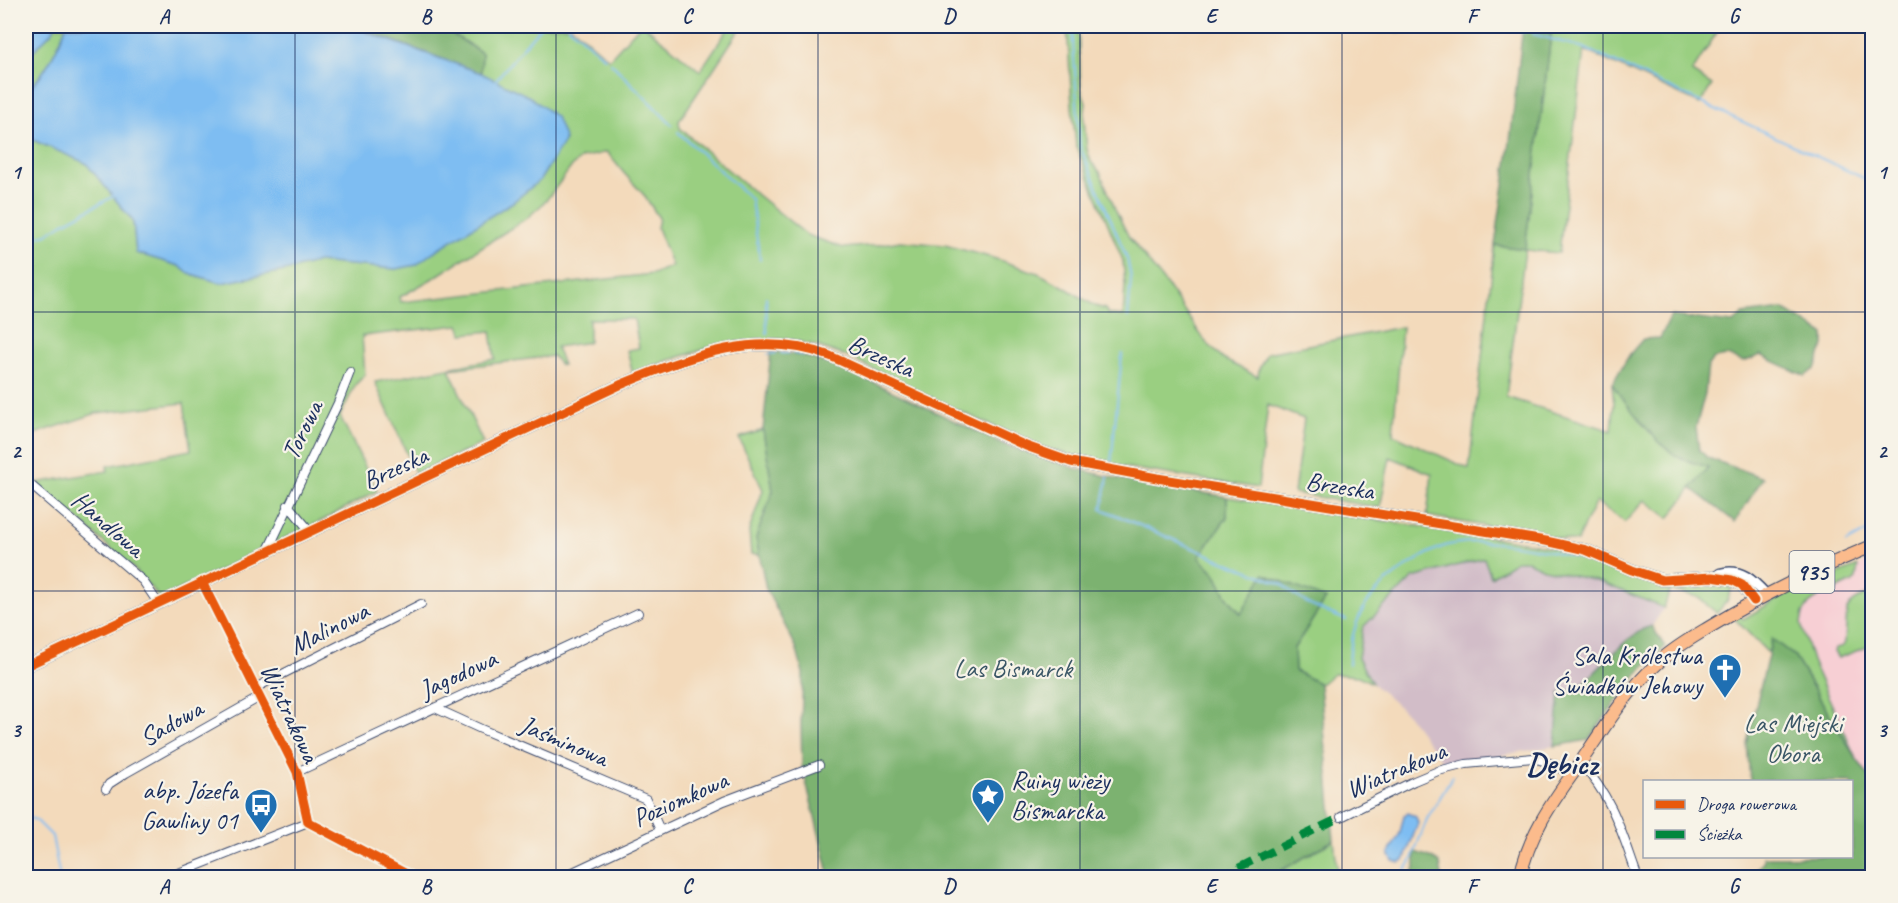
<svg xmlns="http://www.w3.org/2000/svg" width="1898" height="903" font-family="Caveat,sans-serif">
	<rect width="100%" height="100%" fill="#f7f3e8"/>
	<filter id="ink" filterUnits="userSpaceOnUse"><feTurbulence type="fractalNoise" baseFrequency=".0167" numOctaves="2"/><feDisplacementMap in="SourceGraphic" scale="12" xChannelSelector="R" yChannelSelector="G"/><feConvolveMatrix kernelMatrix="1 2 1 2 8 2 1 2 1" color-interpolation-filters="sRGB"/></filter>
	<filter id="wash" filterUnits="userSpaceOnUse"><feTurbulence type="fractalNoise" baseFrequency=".008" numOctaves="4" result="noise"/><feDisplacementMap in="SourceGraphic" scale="24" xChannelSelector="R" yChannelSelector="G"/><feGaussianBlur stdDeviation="1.35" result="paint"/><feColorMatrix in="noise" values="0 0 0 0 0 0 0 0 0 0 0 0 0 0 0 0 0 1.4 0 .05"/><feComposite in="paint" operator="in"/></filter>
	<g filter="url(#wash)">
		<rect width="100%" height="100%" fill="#f3dabb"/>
		<!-- built -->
		<path fill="#f7cfd4" d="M1872,559V780L1856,758L1812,661L1801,624L1803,613L1809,604L1820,596L1851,583L1858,566Z"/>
		<!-- industrial -->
		<path fill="#d2bdc8" d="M1484,558L1492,577L1516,561H1527L1544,569L1600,582L1664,608L1652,626L1643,629L1626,641L1579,688L1560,694L1555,746L1445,765L1407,714L1372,683L1358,659L1363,627L1413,578Z"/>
		<!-- green -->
		<g fill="#9acf81" stroke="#5a7f70" stroke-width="1.5" fill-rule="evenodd">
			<path d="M55,26H66C58,49 44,75 26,92V58L53,31Z"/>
			<path d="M440,26H571L609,59L639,26H645L700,71L730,26H742L679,121L680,128L750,189L807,235L844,248L877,245L900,241L945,245L993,258L1038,273L1061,285L1095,306L1105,309L1108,314L1123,316L1125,285L1123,261L1076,146L1072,106L1067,26H1078L1081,88L1086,103L1084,120L1087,149L1091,162L1100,172L1116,211L1129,237L1168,287L1205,341L1223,359L1258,377L1259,369L1267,353L1402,327L1393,434L1469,469L1495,245L1525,249L1552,26H1721L1692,72L1712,85L1700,104L1584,50L1559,253L1525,250L1506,397L1612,431L1614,404L1612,384L1642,422L1681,459L1708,467L1669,518L1645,500L1625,522L1596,502L1584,525L1577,542L1427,516L1432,474L1390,457L1380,508L1294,493L1304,419L1268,405L1258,488L1104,464L1038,446L905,387L879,372L851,358L814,345L786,339L735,343L709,348L666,361L633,375L627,350L639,348L634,319H589V342L556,347L563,365H560L553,356L449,369L483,443L416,474L375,382L495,359L491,331L463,334L459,325L362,336L365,375L356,384L340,416L377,491L323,520L161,599L133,568L36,483L108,471L107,466L191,450L184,403L97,413L26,437V137L86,163L133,221L136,253L180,266L188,273L221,283L289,270L318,262L396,269L416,265L433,252L513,202L540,180L565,140L495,81L481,73L482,53ZM607,152L623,172L644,195L659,218L657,228L672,266L653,274L401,302L400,297L435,277L527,218L545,202L572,166L582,158Z"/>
			<path d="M1334,26H1461V30L1381,32Z"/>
			<path d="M763,430L773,491L756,538L759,555L751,554L749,531L763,490L739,438Z"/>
			<path d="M1227,497C1300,508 1372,519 1444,530C1490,537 1538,543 1583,554C1605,560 1624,575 1646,581C1672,587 1711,576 1732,588L1727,601L1717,613L1697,597L1670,590L1664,608L1600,582L1544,569L1527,561H1516L1491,577L1484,558L1413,578L1363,627L1358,658L1372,683L1358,676L1334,674L1320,684L1295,671L1294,648L1326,599L1241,614L1226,595L1215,573L1199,557L1227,517Z"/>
			<path d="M1858,566L1856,579L1851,583L1820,596L1809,604L1803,613L1801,624L1812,661L1856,758L1794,656L1772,639L1768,653L1734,618L1738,615L1743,619L1798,587L1831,577Z"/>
			<path d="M1872,593V645L1838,658L1834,652L1835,648L1843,646L1845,642L1847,610C1852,599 1862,597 1872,593Z"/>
			<path d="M1334,840L1338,877H1270Z"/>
		</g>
		<!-- forest -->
		<g fill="#7bb26f" stroke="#4b7066" stroke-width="1.5">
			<path d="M352,26H440L482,53L481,73Z"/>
			<path d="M1523,26H1552L1525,249L1495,245L1509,150Z"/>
			<path d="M1783,309L1824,334V345L1815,369L1805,376L1760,355L1744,362L1727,356L1714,358L1708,365L1705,393L1696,427L1699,450L1708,458L1763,478L1735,522L1691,488L1708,467C1699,464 1689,462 1680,458C1657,446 1628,406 1612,384L1630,354L1643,339L1660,338L1671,316L1733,323L1743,314Z"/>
			<path d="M771,351L804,356L848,370L1003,444L1077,469L1115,478L1227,497V517L1199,557L1215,573L1226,595L1241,614L1264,574L1326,599L1294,648L1295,671L1320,684L1334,840L1270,877H830L802,766L801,724L803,673L796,647L766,589L756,538L773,491L763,430Z"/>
			<path d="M1652,626L1665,647L1636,675L1588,740L1555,746L1560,693L1579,688L1626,641L1643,629Z"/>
			<path d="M1772,639L1794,656L1856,758L1872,780V877H1751L1764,860L1763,857L1852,856V782L1750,781L1747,743Z"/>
			<path d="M1415,852L1430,857L1440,863L1442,877H1411L1415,868Z"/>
		</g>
		<!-- water -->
		<g fill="#7ebdf2" stroke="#4c76a8" stroke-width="1.5">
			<path d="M26,26H55L53,31L26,58Z"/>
			<path d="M66,26H349L481,73L530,97L556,117L565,140L540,180L513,202L433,252L416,265L396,269L318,262L289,270L221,283L188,273L179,266L136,253L133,221L86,163L26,137V92C44,75 58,49 66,26Z"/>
			<path d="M1408,813L1416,817L1418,823L1404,861L1399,863L1393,861L1389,853L1400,833L1404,815Z"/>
		</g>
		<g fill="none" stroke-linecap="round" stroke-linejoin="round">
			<!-- stream -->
			<g stroke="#7ebdf2" stroke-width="2">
				<path d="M568,26L605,58"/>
				<path d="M1072,26L1080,147L1127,258L1131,278L1128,317"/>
				<path d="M1359,26L1406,27L1475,26L1524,32"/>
				<path d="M1533,34L1584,48L1872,182"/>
				<path d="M611,63L672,125"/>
				<path d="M495,81L541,26"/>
				<path d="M678,132L751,199L760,260"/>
				<path d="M26,240L47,234L62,224L114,196"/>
				<path d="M766,297L767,333"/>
				<path d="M781,353H788"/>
				<path d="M793,353L803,355"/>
				<path d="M768,354L776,353"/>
				<path d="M1111,464L1122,354"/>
				<path d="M1108,477L1102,509L1223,561L1282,584L1293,594L1312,606L1346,620"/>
				<path d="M1846,543L1872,529"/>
				<path d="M1349,664C1351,624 1363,599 1395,575C1410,564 1426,553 1442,547C1478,534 1549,550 1586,560C1612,568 1637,580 1664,586"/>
				<path d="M26,817L36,820L52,836L60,878"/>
				<path d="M1401,878L1411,861L1427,819L1453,776"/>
			</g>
		</g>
	</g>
	<g filter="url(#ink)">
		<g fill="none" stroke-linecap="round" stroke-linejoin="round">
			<!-- minor casing -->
			<g stroke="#3b496c" stroke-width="10">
				<g id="minor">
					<path d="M26,481L143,581L158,603"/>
					<path d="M288,505L310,531"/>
					<path d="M267,552L338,403L350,372"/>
					<path d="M202,582L297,772L308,822L414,878"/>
					<path d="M255,688L421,604"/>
					<path d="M435,708L481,729L646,799L660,830"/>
					<path d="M1580,763C1613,797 1622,834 1638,878"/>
					<path d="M297,772L638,613"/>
					<path d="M106,789L109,784L126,773L260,697"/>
					<path d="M1341,817L1414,781L1438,771L1466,764L1533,758L1553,764L1571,775"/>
					<path d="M26,866L29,878"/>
					<path d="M166,878L308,822"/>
					<path d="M560,878L724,801L819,765"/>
				</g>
			</g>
			<!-- tertiary casing -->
			<g stroke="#3b496c" stroke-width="13">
				<g id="tertiary">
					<path d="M1720,574C1741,568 1753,581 1766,595"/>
					<path d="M26,666L620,385C689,357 756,328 830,356L1026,446L1071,462L1157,478L1546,541L1586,550L1632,570L1662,580L1712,577L1732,580L1742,585L1754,601"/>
				</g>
			</g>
			<!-- primary casing -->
			<g stroke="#3b496c" stroke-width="14">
				<path id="primary" d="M1520,878C1528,836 1552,802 1576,769C1602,731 1626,691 1660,661C1675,647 1695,636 1713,625C1764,594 1817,569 1872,546"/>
			</g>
			<!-- minor -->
			<use href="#minor" stroke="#fff" stroke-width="8"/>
			<!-- tertiary -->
			<use href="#tertiary" stroke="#fff" stroke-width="10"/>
			<!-- primary -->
			<use href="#primary" stroke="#fbbb8c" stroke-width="12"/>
			<!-- quiet -->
			<path stroke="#00873e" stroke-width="8" stroke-dasharray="15 8" stroke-linecap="butt" d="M1218,878L1341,817"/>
			<!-- cycleway casing -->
			<g stroke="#f7f3e8" stroke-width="13">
				<g id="cycleway">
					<path d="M202,582L297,772L308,822L414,878"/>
					<path d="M26,666L620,385C689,357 756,328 830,356L1026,446L1071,462L1157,478L1546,541L1586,550L1632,570L1662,580L1712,577L1732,580L1742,585L1754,601"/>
				</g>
			</g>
			<!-- cycleway -->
			<use href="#cycleway" stroke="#e8590c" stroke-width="9"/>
		</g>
	</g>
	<!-- grid -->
	<path fill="none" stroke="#1b2f5e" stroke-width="1.5" stroke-opacity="0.55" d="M295,26V878M556,26V878M818,26V878M1080,26V878M1342,26V878M1603,26V878M26,312H1872M26,591H1872"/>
	<!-- icons -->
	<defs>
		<g id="church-pin" transform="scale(1.725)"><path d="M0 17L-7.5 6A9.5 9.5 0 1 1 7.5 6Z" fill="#1f6fb2" stroke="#f7f3e8"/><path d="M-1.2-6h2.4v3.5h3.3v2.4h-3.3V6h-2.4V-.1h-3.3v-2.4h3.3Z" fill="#fff"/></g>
		<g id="sight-pin" transform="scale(1.725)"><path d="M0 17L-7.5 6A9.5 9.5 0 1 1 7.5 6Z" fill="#1f6fb2" stroke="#f7f3e8"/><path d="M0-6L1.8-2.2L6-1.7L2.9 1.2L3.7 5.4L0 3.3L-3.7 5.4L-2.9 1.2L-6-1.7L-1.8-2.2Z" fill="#fff"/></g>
		<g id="bus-pin" transform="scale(1.725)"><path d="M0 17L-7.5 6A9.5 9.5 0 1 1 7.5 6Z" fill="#1f6fb2" stroke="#f7f3e8"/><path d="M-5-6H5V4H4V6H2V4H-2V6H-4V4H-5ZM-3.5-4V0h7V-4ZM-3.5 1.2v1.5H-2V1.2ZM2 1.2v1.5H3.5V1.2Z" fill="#fff"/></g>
	</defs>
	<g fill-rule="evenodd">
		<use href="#church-pin" x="1725" y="670"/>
		<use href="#sight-pin" x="988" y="795"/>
		<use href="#bus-pin" x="261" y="805"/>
	</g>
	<g text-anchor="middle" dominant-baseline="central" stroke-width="4.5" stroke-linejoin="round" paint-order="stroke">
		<!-- shield labels -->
		<rect fill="#f7f3e8" stroke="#5d6a87" stroke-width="1.5" x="1789.5" y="551" width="45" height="42" rx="4.5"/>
		<g font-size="24" font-weight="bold" fill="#1b2f5e">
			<text x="1812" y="572">935</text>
		</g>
		<!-- street labels -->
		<g font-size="26" fill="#1b2f5e" stroke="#f7f3e8">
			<text transform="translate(881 356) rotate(24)">Brzeska</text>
			<text transform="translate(302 430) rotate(-64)">Torowa</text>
			<text transform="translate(395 468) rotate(-25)">Brzeska</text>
			<text transform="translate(1340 486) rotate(9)">Brzeska</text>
			<text transform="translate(108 524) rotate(41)">Handlowa</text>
			<text transform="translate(329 628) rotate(-27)">Malinowa</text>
			<text transform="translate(458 674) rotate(-25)">Jagodowa</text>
			<text transform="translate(290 713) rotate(65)">Wiatrakowa</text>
			<text transform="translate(171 723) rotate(-30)">Sadowa</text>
			<text transform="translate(564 741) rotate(23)">Jaśminowa</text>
			<text transform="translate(1396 770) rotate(-23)">Wiatrakowa</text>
			<text transform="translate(680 799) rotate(-24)">Poziomkowa</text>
		</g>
		<!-- poi labels -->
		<g font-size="26" fill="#1b2f5e" stroke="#f7f3e8" text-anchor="end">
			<text x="1702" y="655">Sala Królestwa<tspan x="1702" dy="30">Świadków Jehowy</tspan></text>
			<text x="1011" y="780" text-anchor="start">Ruiny wieży<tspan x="1011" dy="30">Bismarcka</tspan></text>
			<text x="238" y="790">abp. Józefa<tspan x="238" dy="30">Gawliny 01</tspan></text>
		</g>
		<!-- park labels -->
		<g font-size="26" fill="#3b5767" stroke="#f7f3e8">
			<text x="1013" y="668">Las Bismarck</text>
			<text x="1793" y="723">Las Miejski<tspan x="1793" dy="30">Obora</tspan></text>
		</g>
		<!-- district labels -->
		<g font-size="32" font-weight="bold" fill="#1b2f5e" stroke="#f7f3e8">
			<text x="1562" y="763">Dębicz</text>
		</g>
	</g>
	<!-- margin -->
	<rect width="1898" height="903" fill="none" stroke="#f7f3e8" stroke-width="66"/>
	<!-- legend -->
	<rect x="1643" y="780" width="210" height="78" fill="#f7f3e8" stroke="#9fa5b1" stroke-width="1.5"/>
	<rect x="1655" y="800" width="30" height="9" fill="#e8590c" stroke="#9fa5b1" stroke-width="1.5"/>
	<text x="1697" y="810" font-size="18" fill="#1b2f5e">Droga rowerowa</text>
	<rect x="1655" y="830" width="30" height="9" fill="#00873e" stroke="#9fa5b1" stroke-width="1.5"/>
	<text x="1697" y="840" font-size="18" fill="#1b2f5e">Ścieżka</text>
	<rect x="33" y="33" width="1832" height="837" fill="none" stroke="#1b2f5e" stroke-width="2"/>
	<g font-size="20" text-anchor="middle" font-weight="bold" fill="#1b2f5e">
		<text x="164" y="23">A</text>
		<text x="426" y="23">B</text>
		<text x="687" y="23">C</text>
		<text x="949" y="23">D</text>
		<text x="1211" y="23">E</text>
		<text x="1472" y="23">F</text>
		<text x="1734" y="23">G</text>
		<text x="16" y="179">1</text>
		<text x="1882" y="179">1</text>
		<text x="16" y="458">2</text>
		<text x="1882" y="458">2</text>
		<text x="16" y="737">3</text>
		<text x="1882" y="737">3</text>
		<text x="164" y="893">A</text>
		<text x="426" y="893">B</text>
		<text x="687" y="893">C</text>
		<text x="949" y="893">D</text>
		<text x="1211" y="893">E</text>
		<text x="1472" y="893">F</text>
		<text x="1734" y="893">G</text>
	</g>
</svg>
